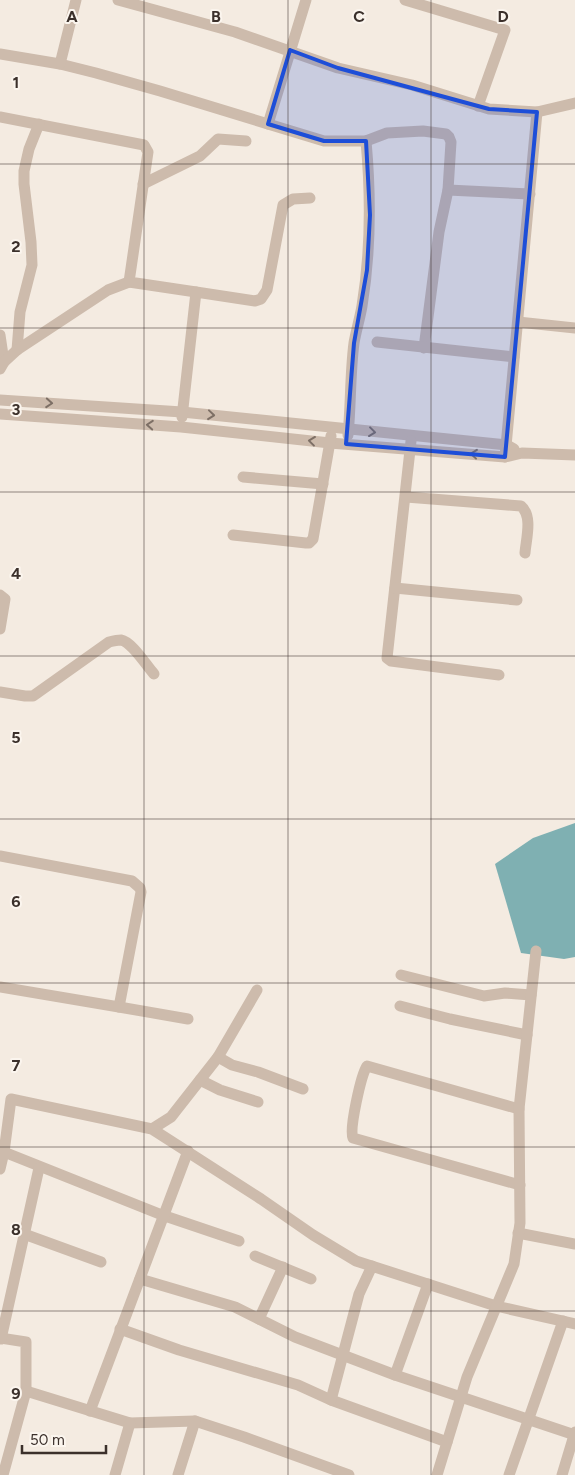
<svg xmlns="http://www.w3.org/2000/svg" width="575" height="1475" font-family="Figtree,sans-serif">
	<rect width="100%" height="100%" fill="#f4ebe1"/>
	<!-- water -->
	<path fill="#7fb0b2" d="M575,823V957L564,959L521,953L495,864L533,838Z"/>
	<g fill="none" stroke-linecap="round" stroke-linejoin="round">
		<!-- minor -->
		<g stroke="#cdbbac" stroke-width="11">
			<path d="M118,0L235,32L338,68L412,85L489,109L537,112L505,457"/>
			<path d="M405,0L505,30L478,106"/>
			<path d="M0,54L60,64L96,73L160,91L324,141H366L387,133L423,131L446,134L449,137L451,142L448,190L439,232L424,348"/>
			<path d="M60,64L76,0"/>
			<path d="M537,112L575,103"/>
			<path d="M0,117L144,145L148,152L129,282L196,292"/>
			<path d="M268,124L306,0"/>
			<path d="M143,184L200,156L218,139L246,141"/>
			<path d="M448,190L530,194"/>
			<path d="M518,322L575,328"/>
			<path d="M0,335L4,362"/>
			<path d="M377,342L514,357"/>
			<path d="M17,350L20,312L32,265L31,242L24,184V171L29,149L39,124"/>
			<path d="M0,369L4,362L17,350L108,290L129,282"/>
			<path d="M0,400L182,412L507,445L514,449"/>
			<path d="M0,414L181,427L330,443L505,457L522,453L575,455"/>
			<path d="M182,417L196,292L255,301L261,299L267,290L283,205L293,199L310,198"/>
			<path d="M348,435C351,405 350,374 354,343C356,331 360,318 362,306C371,251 371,196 366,141"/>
			<path d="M411,441L387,658L391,661L499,675"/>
			<path d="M243,477L323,484"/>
			<path d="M406,497L521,506C533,516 526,539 525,553"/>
			<path d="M233,535L306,543H309L313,539L331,436"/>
			<path d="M395,588L517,600"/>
			<path d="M0,595L5,599L0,629"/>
			<path d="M0,692L25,696H33L109,642C113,641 117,640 121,640C132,642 146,665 154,674"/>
			<path d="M0,856L132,881L140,888L141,892L119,1007L0,987"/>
			<path d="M401,975L484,996L505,993L531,995"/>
			<path d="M400,1006L450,1019L527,1035"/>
			<path d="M119,1007L188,1019"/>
			<path d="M218,1057L232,1065L258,1072L303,1089"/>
			<path d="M200,1080L220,1090L258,1102"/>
			<path d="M519,1109L367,1066C361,1075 349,1129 353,1138L520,1185"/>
			<path d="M152,1129L171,1117L218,1057L257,990"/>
			<path d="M0,1151L4,1152L11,1099L152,1129L261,1199L313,1235L356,1261L496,1306L575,1324"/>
			<path d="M0,1169L4,1152L162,1215L239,1241"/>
			<path d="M518,1233L575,1244"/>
			<path d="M24,1234L101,1262"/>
			<path d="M255,1256L311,1279"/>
			<path d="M140,1279L235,1307L295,1337L395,1375L575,1435"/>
			<path d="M259,1319L283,1267"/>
			<path d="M120,1329L179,1350L298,1385L331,1400L447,1442"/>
			<path d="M0,1338L26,1342V1391"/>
			<path d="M1,1339L39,1168"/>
			<path d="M395,1375L428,1284"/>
			<path d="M331,1400L359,1294L372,1266"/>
			<path d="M90,1411L188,1151"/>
			<path d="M3,1475L26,1391L130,1423L195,1421L244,1437L349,1475"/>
			<path d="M115,1475L130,1423"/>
			<path d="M178,1475L195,1421"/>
			<path d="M437,1475L467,1377L514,1264L520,1223L519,1109L536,951"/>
			<path d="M509,1475L563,1321"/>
			<path d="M562,1475L575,1432"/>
		</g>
	</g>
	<!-- one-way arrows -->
	<defs><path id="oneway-chevron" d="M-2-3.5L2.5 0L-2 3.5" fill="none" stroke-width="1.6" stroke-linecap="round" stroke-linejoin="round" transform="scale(1.25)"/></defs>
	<g stroke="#7d6f65">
		<use href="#oneway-chevron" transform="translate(49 403) rotate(4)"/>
		<use href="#oneway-chevron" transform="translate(211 415) rotate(6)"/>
		<use href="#oneway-chevron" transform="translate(150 425) rotate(-176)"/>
		<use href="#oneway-chevron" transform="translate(372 432) rotate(7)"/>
		<use href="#oneway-chevron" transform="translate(312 441) rotate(-173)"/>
		<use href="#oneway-chevron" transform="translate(474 454) rotate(-174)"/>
	</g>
	<!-- marked area -->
	<path fill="#1d4ed8" fill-opacity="0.2" stroke="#1d4ed8" stroke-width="4" stroke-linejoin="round" d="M290,50L338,68L489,109L537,112L505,457L346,444L354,343L367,270L370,215L366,141H324L268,124Z"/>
	<!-- grid -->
	<path fill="none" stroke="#3b302b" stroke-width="1" stroke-opacity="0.55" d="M144,0V1475M288,0V1475M431,0V1475M0,164H575M0,328H575M0,492H575M0,656H575M0,819H575M0,983H575M0,1147H575M0,1311H575"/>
	<g font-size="16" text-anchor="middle" font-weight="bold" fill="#3b302b" stroke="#fbf5ee" stroke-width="4" stroke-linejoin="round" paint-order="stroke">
		<text x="72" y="22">A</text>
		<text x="216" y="22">B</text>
		<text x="359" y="22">C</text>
		<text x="503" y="22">D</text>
		<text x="16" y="88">1</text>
		<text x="16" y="252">2</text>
		<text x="16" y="415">3</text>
		<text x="16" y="579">4</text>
		<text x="16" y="743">5</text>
		<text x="16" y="907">6</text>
		<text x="16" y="1071">7</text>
		<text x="16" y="1235">8</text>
		<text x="16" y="1399">9</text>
	</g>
	<!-- scale -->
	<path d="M22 1445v8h84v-8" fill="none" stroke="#3b302b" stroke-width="2.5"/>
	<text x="30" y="1445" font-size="15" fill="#3b302b" stroke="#fbf5ee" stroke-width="4" paint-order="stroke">50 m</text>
</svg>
